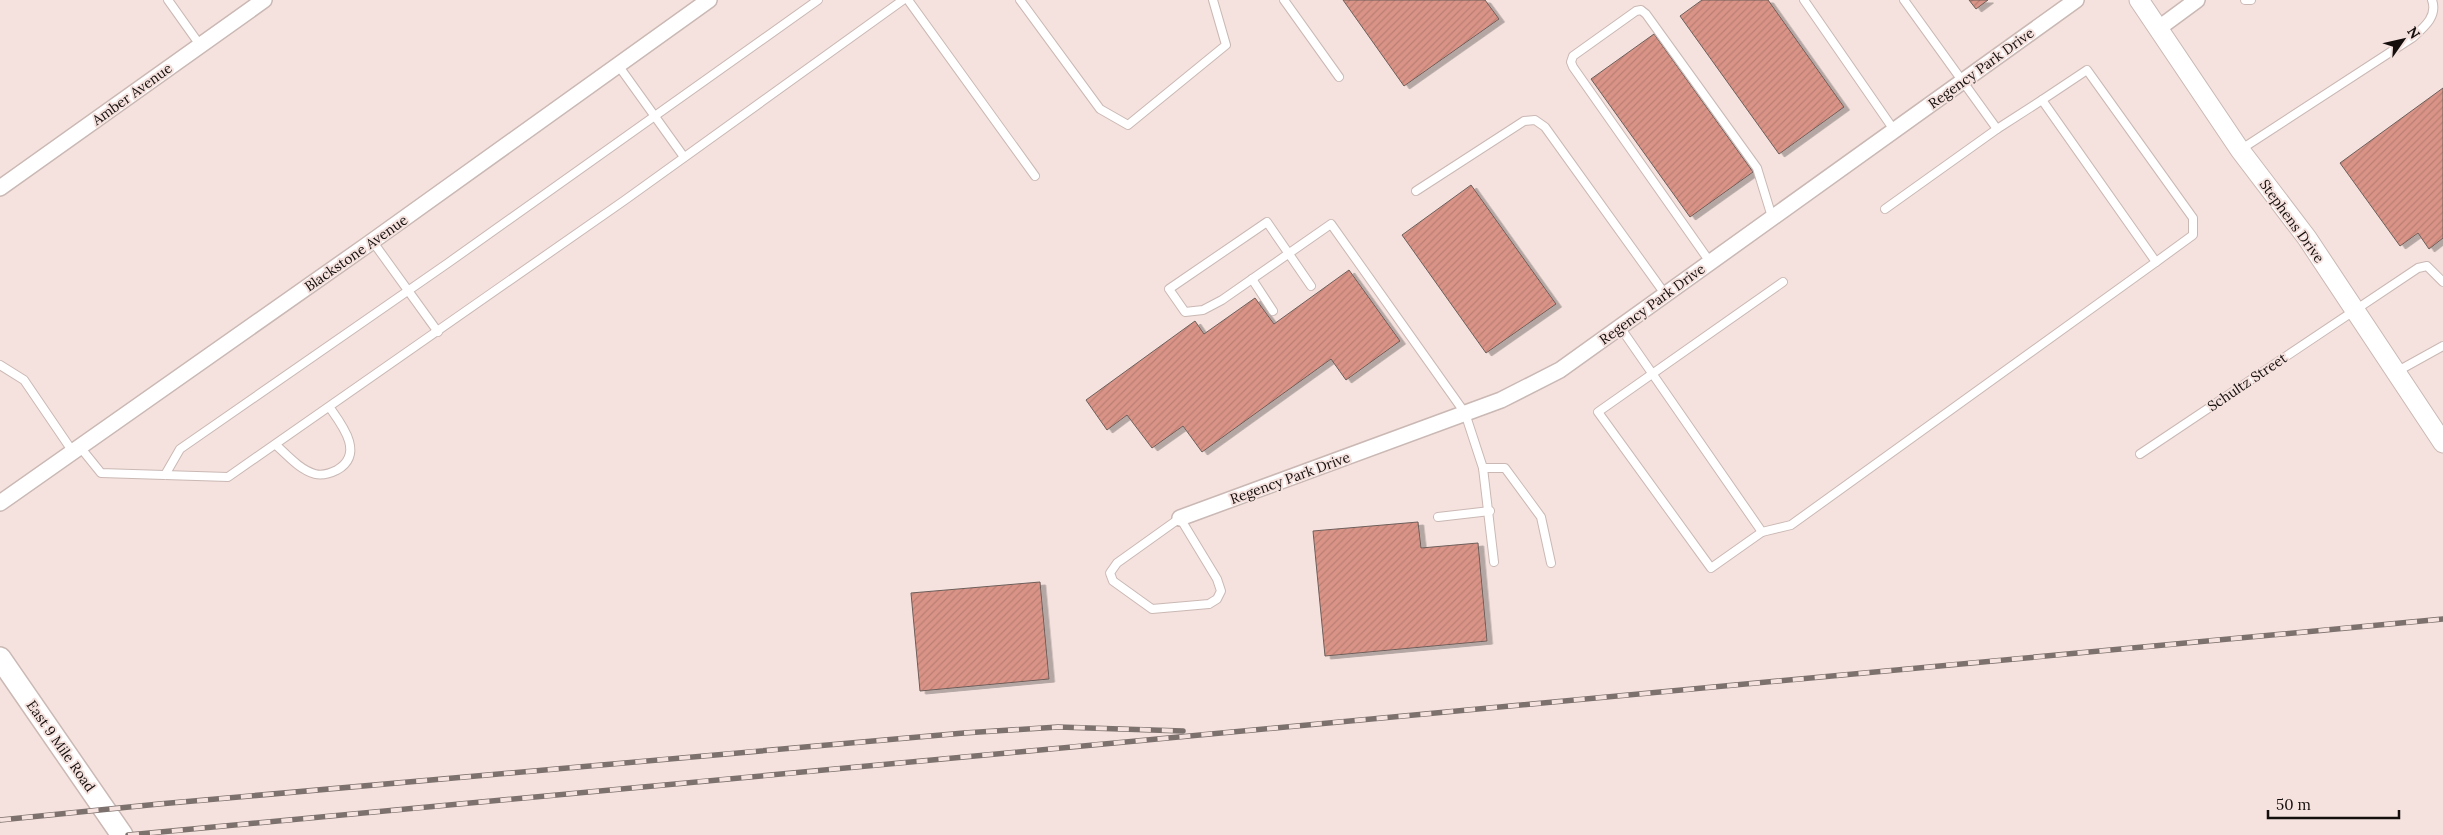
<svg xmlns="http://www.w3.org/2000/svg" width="2443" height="835" font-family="Lora,serif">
	<defs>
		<pattern id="building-hatch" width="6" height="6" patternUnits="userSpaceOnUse" patternTransform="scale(1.25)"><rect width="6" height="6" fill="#da9487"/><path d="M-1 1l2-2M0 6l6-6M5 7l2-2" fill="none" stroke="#ba7e73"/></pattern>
		<filter id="shadow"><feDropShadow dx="5.5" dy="3" stdDeviation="0" flood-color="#0004"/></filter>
	</defs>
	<rect width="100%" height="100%" fill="#f5e2de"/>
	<!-- building -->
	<g fill="url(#building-hatch)" stroke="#6d5e5a" filter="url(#shadow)">
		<path d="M1343,0H1485L1499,19L1404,86Z"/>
		<path d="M1702,0H1768L1844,107L1779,154L1680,16Z"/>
		<path d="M1969,0H1988L1976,9Z"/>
		<path d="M1654,34L1753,172L1690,217L1591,79Z"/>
		<path d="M2443,88V238L2429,249L2418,233L2400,246L2340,163Z"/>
		<path d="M1471,185L1556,304L1486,353L1402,235Z"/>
		<path d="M1349,270L1400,341L1346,380L1331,359L1202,452L1183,426L1152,448L1127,415L1107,430L1086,400L1195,321L1204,334L1255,298L1274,324Z"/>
		<path d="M1418,522L1421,548L1478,543L1487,641L1325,656L1313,531Z"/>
		<path d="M1040,582L1049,679L920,691L911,593Z"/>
	</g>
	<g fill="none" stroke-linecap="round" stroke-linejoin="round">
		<!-- service casing -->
		<g stroke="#cab8b4" stroke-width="10">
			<g id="service">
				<path d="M168,0L200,45"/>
				<path d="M908,0L1035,176"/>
				<path d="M1020,0L1100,109L1128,125L1226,45L1213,0"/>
				<path d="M1284,0L1339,77"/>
				<path d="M1804,0L1894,130"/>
				<path d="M2245,0H2251"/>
				<path d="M618,65L684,157"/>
				<path d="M2042,100L2087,70L2193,218V235L2156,262"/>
				<path d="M2240,150L2412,38C2423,28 2438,17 2432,0"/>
				<path d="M1416,191L1524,121L1535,120L1545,127L1665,294"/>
				<path d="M1885,209L1997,129"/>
				<path d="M373,242L438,332"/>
				<path d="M1710,262L1573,67L1571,62L1573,56L1636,11L1641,10L1646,14L1757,168L1772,217"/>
				<path d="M1252,279L1273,311"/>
				<path d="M1311,286L1267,222L1169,289L1185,312L1203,310L1222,300L1331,224L1465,413L1483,468L1494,562"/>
				<path d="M1620,327L1762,532L1791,525L2156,262L2042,100L1997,129L1904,0"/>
				<path d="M0,365L24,380L73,452"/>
				<path d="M2396,372L2443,346"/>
				<path d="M276,445C287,455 300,470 315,474C323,476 331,473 337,470C365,454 342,425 330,408"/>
				<path d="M80,447L101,473L228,477L625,200L903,0"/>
				<path d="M2140,454L2418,268L2427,266L2443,282"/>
				<path d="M1483,468H1505L1541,517L1551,563"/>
				<path d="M165,475L180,449L448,263L818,0"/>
				<path d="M1438,517L1490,511"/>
				<path d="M1180,518L1217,579L1221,591L1217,599L1209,604L1152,609L1113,581L1110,573L1117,563Z"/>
				<path d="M1762,532L1711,568L1598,412L1783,282"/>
			</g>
		</g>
		<!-- minor casing -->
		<g stroke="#cab8b4" stroke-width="18">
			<g id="minor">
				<path d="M2159,28L2197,0"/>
				<path d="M0,188L264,0"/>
				<path d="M0,503L367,245L709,0"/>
				<path d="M1180,518L1501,400L1560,370L2076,0"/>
			</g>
		</g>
		<!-- tertiary casing -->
		<g stroke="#cab8b4" stroke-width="21">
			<path id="tertiary" d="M2139,0L2240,150L2307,238L2443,443"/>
		</g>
		<!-- secondary casing -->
		<g stroke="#cab8b4" stroke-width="24">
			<path id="secondary" d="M0,658L122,835"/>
		</g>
		<!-- service -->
		<use href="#service" stroke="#fff" stroke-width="8"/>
		<!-- minor -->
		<use href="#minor" stroke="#fff" stroke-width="15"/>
		<!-- tertiary -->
		<use href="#tertiary" stroke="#fff" stroke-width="19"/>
		<!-- secondary -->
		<use href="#secondary" stroke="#fff" stroke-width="21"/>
		<!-- rail casing -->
		<g stroke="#7d716e" stroke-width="5.5">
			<g id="rail">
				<path d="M0,820L159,804L964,733L1058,727L1183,731"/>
				<path d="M128,835L2443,619"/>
			</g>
		</g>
		<!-- rail -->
		<use href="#rail" stroke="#f5e2de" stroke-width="4" stroke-dasharray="11" stroke-linecap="butt"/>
	</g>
	<g text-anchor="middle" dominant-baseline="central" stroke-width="4" stroke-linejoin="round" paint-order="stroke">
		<!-- street labels -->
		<g font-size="14" fill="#140e0c" stroke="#f5e2de">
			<text transform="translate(1981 68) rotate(-36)">Regency Park Drive</text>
			<text transform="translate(132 94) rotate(-36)">Amber Avenue</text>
			<text transform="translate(2292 221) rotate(54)">Stephens Drive</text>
			<text transform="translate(356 253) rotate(-35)">Blackstone Avenue</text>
			<text transform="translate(1652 304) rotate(-36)">Regency Park Drive</text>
			<text transform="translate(2247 382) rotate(-34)">Schultz Street</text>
			<text transform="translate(1290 478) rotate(-20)">Regency Park Drive</text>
			<text transform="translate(61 746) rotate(55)">East 9 Mile Road</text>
		</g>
	</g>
	<!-- north arrow -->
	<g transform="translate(2403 40) rotate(56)" stroke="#f5e2de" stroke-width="4" paint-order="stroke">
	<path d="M0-4L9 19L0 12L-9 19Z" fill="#140e0c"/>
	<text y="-8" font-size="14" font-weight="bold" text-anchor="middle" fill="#140e0c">N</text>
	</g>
	<!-- scale -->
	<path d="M2268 810v8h131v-8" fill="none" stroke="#140e0c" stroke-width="2.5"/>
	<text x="2276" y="810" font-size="15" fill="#140e0c" stroke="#f5e2de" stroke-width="4" paint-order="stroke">50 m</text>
</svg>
